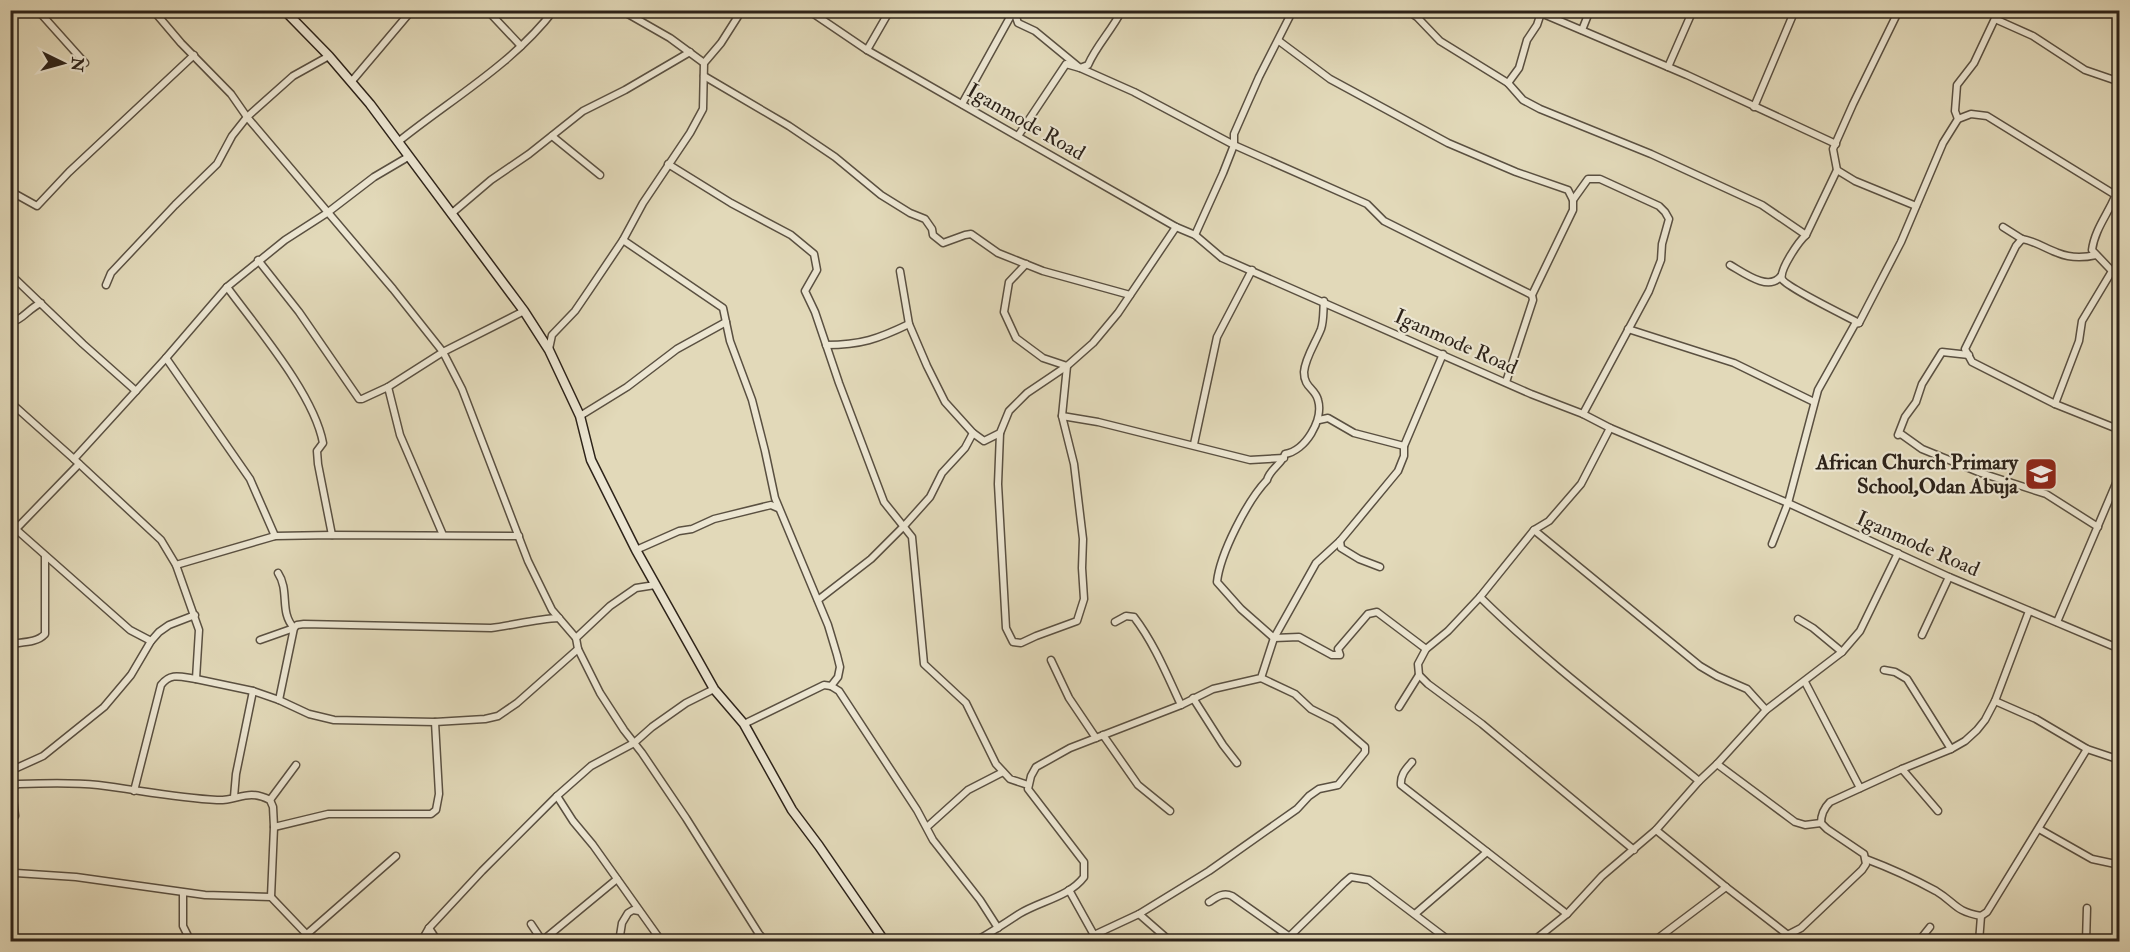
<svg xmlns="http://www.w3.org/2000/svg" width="2130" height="952" font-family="'IM FELL Double Pica',serif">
	<rect width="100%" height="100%" fill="#e2d9b9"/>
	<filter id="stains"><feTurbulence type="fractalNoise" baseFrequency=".00333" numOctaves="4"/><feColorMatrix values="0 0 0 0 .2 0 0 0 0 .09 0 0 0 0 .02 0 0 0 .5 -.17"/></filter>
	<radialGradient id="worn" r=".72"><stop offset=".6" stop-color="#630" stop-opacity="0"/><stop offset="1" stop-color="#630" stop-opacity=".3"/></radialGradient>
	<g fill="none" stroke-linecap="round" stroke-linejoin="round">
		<!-- street casing -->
		<g stroke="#5a5041" stroke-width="9">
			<g id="street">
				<path d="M35,10L42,15L85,63"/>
				<path d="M153,10L181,43L231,94L247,117L393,289L443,352L462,389L528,561L552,610L576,638"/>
				<path d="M487,10L521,46"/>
				<path d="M621,10L670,38L704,63"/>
				<path d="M808,10L867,50L1176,227L1195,235L1222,258L1531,394L1583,414L1610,428L1788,503L1949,577L2120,649"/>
				<path d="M1407,10L1417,17L1440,41L1508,83L1523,100L1540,109L1651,154L1762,205L1806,235"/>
				<path d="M1534,10L1687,75L1836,144"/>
				<path d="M1899,10L1853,104L1833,149L1837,170L1855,181L1916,206"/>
				<path d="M1014,11L1018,23L1035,31L1080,68L1134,92L1234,145L1367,204L1384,221L1532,295"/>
				<path d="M1995,19L2033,36L2085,70L2120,82"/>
				<path d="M1582,30L1590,10"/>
				<path d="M1279,41L1330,79L1448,143L1516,172L1568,190L1573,200V210L1532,295L1533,300L1506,382"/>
				<path d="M867,50L890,10"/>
				<path d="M1668,67L1693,10"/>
				<path d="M704,76L789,126L835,157L881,195L910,213L925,219L932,229L933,235L943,243L965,235L971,234L998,253L1043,271L1130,295"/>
				<path d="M352,81L412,10"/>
				<path d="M1508,83L1519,68L1527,40L1537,25L1541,13"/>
				<path d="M962,104L1014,10"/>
				<path d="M1754,107L1795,10"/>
				<path d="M1958,119L1955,111L1957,85L1974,63L1999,10"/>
				<path d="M552,136L600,175"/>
				<path d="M1018,136L1066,64L1080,68L1088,65C1096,46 1112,30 1122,10"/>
				<path d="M398,142C450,100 513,64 554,10"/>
				<path d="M668,164L731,203L791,235L814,254L817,270L805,291L815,312L839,383L884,502L912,537L924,664L966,703L996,764L1010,779L1028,785"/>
				<path d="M1837,170L1806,235C1799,241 1779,270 1782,279C1786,287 1846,316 1859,323"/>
				<path d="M2120,183C2114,207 2095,226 2092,250L2112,271L2120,274"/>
				<path d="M10,191L37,206L69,172L194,55"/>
				<path d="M1573,200L1588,179H1600L1659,206L1665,212L1669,219L1662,244L1661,260L1649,291L1583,414"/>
				<path d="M451,214L491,180L529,154L583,111L625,90L690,52"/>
				<path d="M2003,227L2022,239"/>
				<path d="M1195,235L1223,173L1234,145V134L1259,77L1293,10"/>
				<path d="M623,240L723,308L730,341L752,400L765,451L775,498L828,625L837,655L840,667L838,677L831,686L839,691L917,810L933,840L980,900L998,928"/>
				<path d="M2096,255C2083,258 2070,258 2058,253C2046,249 2035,241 2022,239L2016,246L1965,349L1972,362L2055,404L2120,430"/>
				<path d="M258,260L299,312L359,399H362L388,387L443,352L524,311"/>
				<path d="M1730,265C1744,273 1769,292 1781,276"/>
				<path d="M900,271L909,324L927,366L945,402L973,433"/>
				<path d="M10,274L83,344L136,391"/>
				<path d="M106,285L111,273L175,205L217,164L232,136L247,117L293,76L329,56"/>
				<path d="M227,287C257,328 314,394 323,443L317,451L318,464L332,535"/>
				<path d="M1324,301C1323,310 1324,320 1321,329C1316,342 1305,358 1304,372C1304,388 1315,388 1318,400C1324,420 1305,451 1285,454C1282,464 1270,469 1267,480C1247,501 1220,554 1217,582L1241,609L1274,638L1299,637L1332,655H1340L1338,649L1368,614L1377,612L1426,649"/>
				<path d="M10,323C23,320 29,308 41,303"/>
				<path d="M1628,329L1734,363L1814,402"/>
				<path d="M826,345C861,345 878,339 909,324"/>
				<path d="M549,349L552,335L575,311L590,289L623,240L643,203L690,133L703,109L704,63L721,43L742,10"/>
				<path d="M1969,355L1942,352L1922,384L1916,402L1905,417L1898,435L1901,434L1922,449L1981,473L2046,494L2098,527"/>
				<path d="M166,358L250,479L275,536"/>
				<path d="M388,387L400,435L443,535"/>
				<path d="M10,402L74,459L161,540L176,565L199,630L196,679C181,677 171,672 161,685L134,791"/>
				<path d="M2055,404L2079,341L2082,321L2112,271"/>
				<path d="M580,416L627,387L677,349L726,322"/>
				<path d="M1062,416L1098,422L1250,460L1284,458"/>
				<path d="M1319,420L1328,418L1354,433L1404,446"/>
				<path d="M1610,428L1581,484L1549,521L1534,530L1480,597L1448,631L1426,649L1418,664L1419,675L1428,684L1482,724L1634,850"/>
				<path d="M1000,433L998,484L1006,628L1013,642L1021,643L1036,636L1077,621L1084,599L1082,568L1083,539L1074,464L1062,416L1067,366L1043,358L1016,338L1004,312L1009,282L1026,264"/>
				<path d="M1194,444L1217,337L1252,270"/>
				<path d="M74,459L166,358L227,287L285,240L327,213L374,177L408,157"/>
				<path d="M10,524L130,630L151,641"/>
				<path d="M16,529L79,464"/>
				<path d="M1534,530L1700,666L1717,676L1747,689L1766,710"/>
				<path d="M1340,541L1341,548L1359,559L1380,567"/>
				<path d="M1772,544L1788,503L1818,390L1855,324L1859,323L1901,242L1943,143L1958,119L1971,114L1987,116L2117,196"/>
				<path d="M636,550L679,531L692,529L714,519L771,505L778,508"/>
				<path d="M176,565L275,536L332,535L519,536"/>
				<path d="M278,573C290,591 279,612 294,628L279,700"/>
				<path d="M1480,597C1549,665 1624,720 1699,781"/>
				<path d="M818,600L871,559L904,526L930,497L942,473L965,448L973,433L984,441L1000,433L1009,411L1027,393L1067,366L1093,343L1118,313L1176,227"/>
				<path d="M1798,619L1813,628L1842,652"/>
				<path d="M1115,622L1126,616L1134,617C1154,643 1167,675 1181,705"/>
				<path d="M2057,622L2120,474"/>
				<path d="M1922,635L1949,577"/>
				<path d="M260,640L294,628L297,625L304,624L491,628C514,625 536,619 559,618"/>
				<path d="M10,644C22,642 37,643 45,634V556"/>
				<path d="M578,649L600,693L624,730L642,753L686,818L759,934L766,942"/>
				<path d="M1051,660L1069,698L1096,738"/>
				<path d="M1884,670L1895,672L1907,679L1951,749"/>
				<path d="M196,679L253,691L279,700L309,714L334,720L435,722L485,719L498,716L517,703L578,649L576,638L610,606L636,588L655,585"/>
				<path d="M1805,682L1860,788"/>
				<path d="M1193,698L1223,745L1237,763"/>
				<path d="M1995,701L2036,719L2087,749L2120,760"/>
				<path d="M1399,707L1419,675"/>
				<path d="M744,724L824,685L831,686"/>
				<path d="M1103,735L1138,785L1170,811"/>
				<path d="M1412,762C1406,769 1400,775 1401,785L1567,914"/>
				<path d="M1717,764L1795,822L1805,825L1821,823"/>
				<path d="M1902,769L1938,811"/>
				<path d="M10,771L43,756L104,707L131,675L151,641L159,632L169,625L195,615"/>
				<path d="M557,796L573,821L593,845L662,942"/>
				<path d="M234,797L236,774L253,691"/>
				<path d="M270,800L296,765"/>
				<path d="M15,816L12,788L13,786L19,784C45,783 72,782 98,785C138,790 177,798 217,800C238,801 247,788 270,800L273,807L274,827L271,897"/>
				<path d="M1821,823C1821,814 1824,808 1830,802L1902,769L1951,749L1965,741L1977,730L1985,720L1995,701L2029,611"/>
				<path d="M274,827L328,814H431L436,810L439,794L435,722"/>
				<path d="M927,827L968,790L1003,772"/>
				<path d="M2039,829L2092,859L2120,865"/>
				<path d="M1656,830L1726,887L1788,935"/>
				<path d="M1866,859C1890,868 1914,879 1936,891C1956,903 1954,911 1981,916L1987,912L2087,749"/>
				<path d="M16,873L76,877L205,895L271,897L314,942"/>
				<path d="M1069,890L1094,935"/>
				<path d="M183,893V926L191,942"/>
				<path d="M1209,902C1217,897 1223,892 1232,896L1297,942"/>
				<path d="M1139,914L1209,871L1297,809L1309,796L1319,789L1338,785L1365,752V747L1335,721L1311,709L1295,694L1261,678"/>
				<path d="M1415,914L1487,852"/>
				<path d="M531,924L543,942"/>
				<path d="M429,928L438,942"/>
				<path d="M307,934L396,856"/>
				<path d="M1290,936L1344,883L1351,877L1369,880L1451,942"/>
				<path d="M542,941L617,879"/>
				<path d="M421,942L429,928L482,871L557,796L591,766L634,743L652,727L686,703L714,689"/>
				<path d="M619,942L622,923L628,913L633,910L639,911"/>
				<path d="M974,942C990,933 1004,924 1019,914C1040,901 1069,897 1084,877V862L1028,789L1031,776L1036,767L1070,748L1181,705L1213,689L1261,678L1274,638L1316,563L1340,541L1398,471L1404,456V446L1443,354"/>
				<path d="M1084,942L1094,935L1139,914L1171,942"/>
				<path d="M1532,942L1567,914L1602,876L1656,830L1699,781L1717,764L1766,710L1842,652L1860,631L1898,553"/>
				<path d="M1653,942L1726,887"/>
				<path d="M1774,942L1801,928L1862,870L1866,864L1864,854L1827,829L1821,823"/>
				<path d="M1918,942L1930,927"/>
				<path d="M1979,942L1981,916"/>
				<path d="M2086,942L2087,908"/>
			</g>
		</g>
		<!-- secondary casing -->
		<g stroke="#2c2219" stroke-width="11">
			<path id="secondary" d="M284,10L329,56L370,104L524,311L549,350L580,416L591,460L636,550L714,689L744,724L792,810L819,846L885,942"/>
		</g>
		<!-- street -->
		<use href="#street" stroke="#ece6d2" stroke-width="6"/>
		<!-- secondary -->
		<use href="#secondary" stroke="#ece6d2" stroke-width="8"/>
	</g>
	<!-- icons -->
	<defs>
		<g id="school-square" transform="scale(1.725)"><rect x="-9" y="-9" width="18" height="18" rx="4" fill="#8f2418" stroke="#ece6d2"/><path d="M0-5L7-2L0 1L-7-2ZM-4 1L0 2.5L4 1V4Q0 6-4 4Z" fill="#fff"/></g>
	</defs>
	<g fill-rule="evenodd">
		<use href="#school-square" x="2041" y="474"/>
	</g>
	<g text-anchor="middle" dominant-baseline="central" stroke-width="4.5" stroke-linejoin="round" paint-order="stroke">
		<!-- street labels -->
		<g font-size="21" fill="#2c2219" stroke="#ece6d2">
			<text transform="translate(1026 122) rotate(30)">Iganmode Road</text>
			<text transform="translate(1456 342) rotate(24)">Iganmode Road</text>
			<text transform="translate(1918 544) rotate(24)">Iganmode Road</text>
		</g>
		<!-- poi labels -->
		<g font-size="21" font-weight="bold" fill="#2c2219" stroke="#ece6d2" text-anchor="end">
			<text x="2018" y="462">African Church Primary<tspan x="2018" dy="24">School,Odan Abuja</tspan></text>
		</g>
	</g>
	<!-- margin -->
	<rect width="2130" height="952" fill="none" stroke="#e2d9b9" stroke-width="36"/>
	<rect x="12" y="12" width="2106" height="928" fill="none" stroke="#2c2219" stroke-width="3"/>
	<rect x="18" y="18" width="2094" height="916" fill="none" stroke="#2c2219" stroke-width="1.5"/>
	<!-- north arrow -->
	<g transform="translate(63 63) rotate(95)" stroke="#ece6d2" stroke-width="4.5" paint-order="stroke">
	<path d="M0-4.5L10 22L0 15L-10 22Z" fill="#2c2219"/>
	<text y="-9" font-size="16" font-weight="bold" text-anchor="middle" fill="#2c2219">N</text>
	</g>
	<rect width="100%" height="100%" filter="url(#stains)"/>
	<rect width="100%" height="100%" fill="url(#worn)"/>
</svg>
